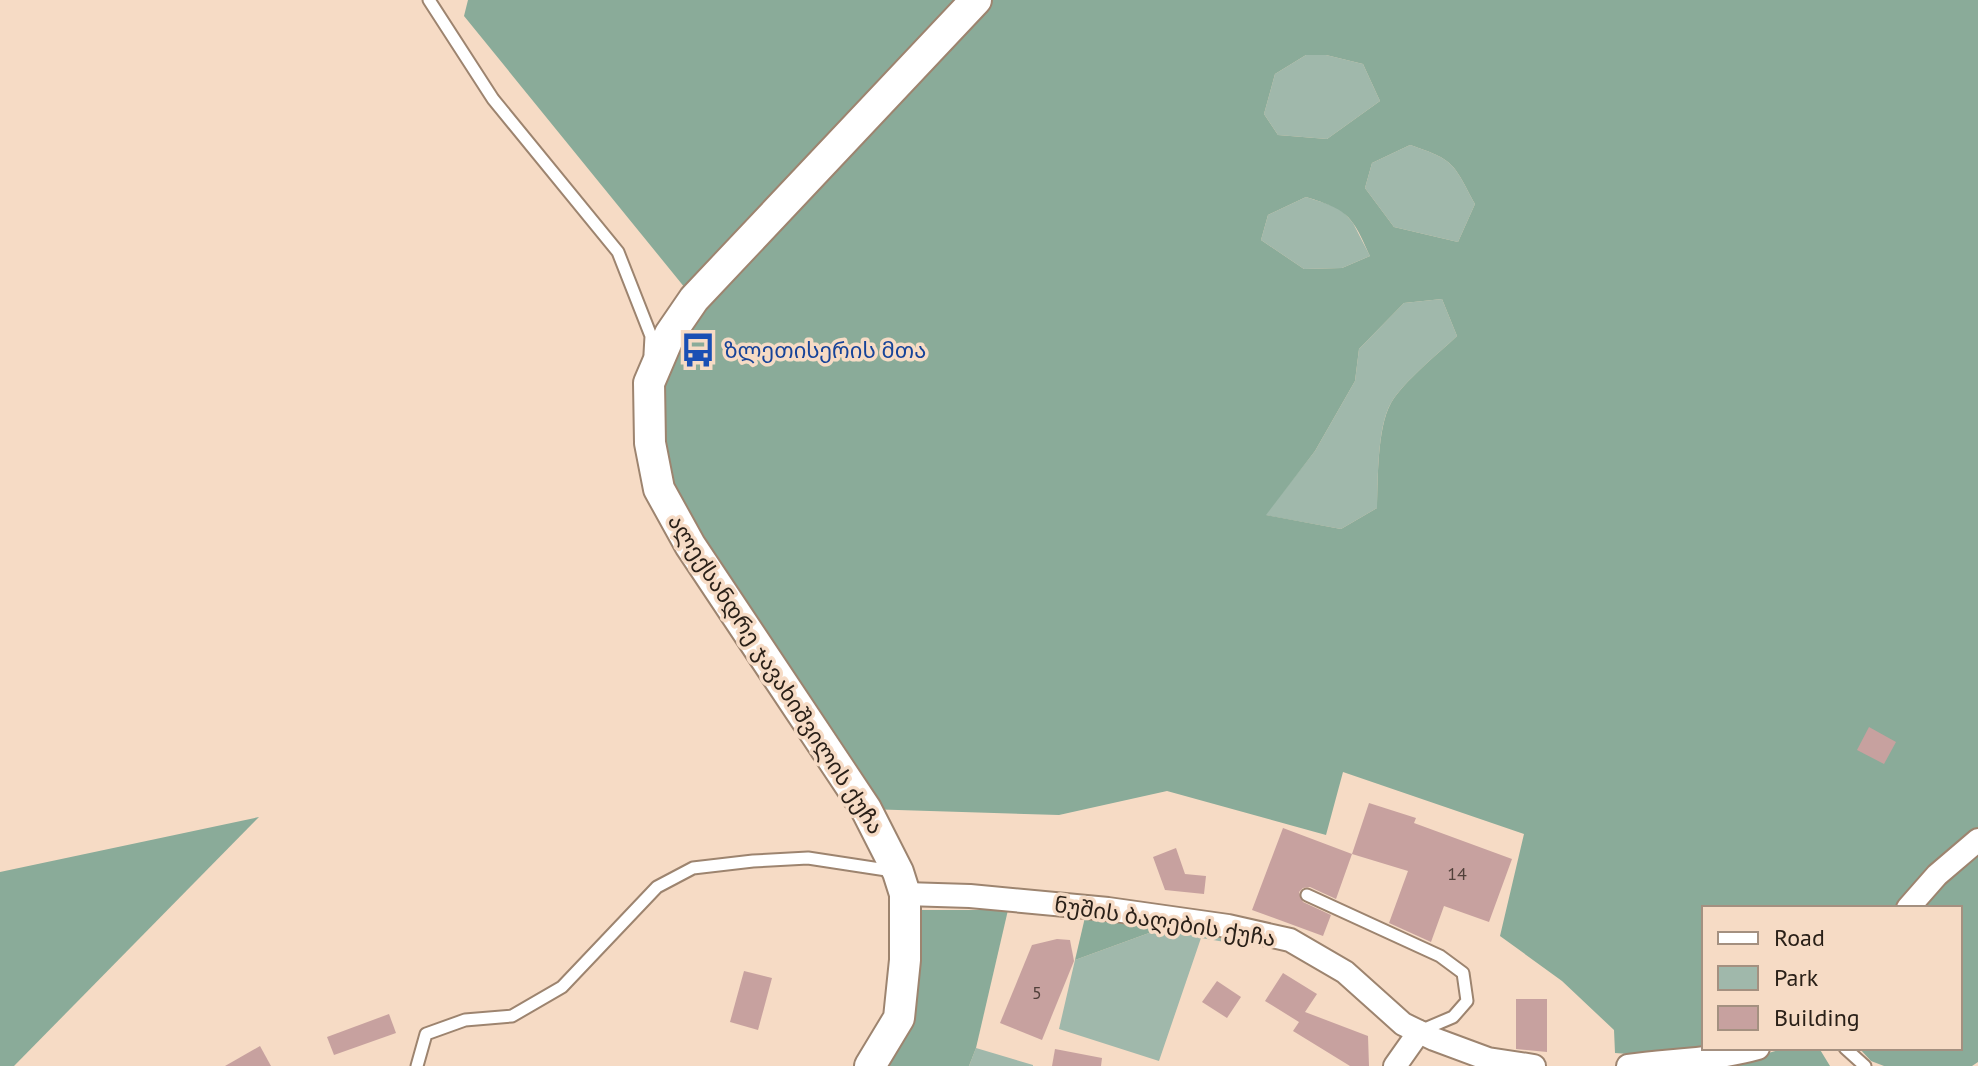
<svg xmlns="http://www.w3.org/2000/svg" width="1978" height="1066" font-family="'PT Sans','Noto Sans Georgian',sans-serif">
	<rect width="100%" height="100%" fill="#f6dbc5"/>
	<!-- green -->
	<g fill="#a0b8ab">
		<path d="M1306,55H1326L1363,64L1380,101L1327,139L1278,135L1264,114L1275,74Z"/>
		<path d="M1410,145C1455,160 1453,163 1475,204L1458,242L1394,227L1365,188L1372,163Z"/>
		<path d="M1306,197L1340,208L1353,223L1370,256L1342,268L1304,269L1261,240L1268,215Z"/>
		<path d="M1442,299L1457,336C1438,354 1404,381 1391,403C1377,427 1378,480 1377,508L1341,529L1265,515L1315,451L1355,381L1359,349L1404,303Z"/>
		<path d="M1171,925L1228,935L1249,946L1201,938L1159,1061L1059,1029L1075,960Z"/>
		<path d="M976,1048L1033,1065V1066H969Z"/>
	</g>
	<!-- forest -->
	<g fill="#8aab99" fill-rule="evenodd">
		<path d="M468,0H1978V840L1908,908H1704V1048L1682,1058L1615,1053L1614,1030L1562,981L1500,936L1524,834L1343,772L1326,835L1167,791L1059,815L866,809L659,489L649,383L694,299L464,16ZM1306,55H1326L1363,64L1380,101L1327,139L1278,135L1264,114L1275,74ZM1410,145C1455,160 1453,163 1475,204L1458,242L1394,227L1365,188L1372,163ZM1306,197C1348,210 1352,215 1370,256L1342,268L1304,269L1261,240L1268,215ZM1442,299L1457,336C1438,354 1404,381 1391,403C1377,428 1378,480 1377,508L1341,529L1266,515L1315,451L1355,381L1359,349L1404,303Z"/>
		<path d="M259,817L14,1066H0V872Z"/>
		<path d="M1978,849V1062L1972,1066H1884L1871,1061L1859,1048H1960V908H1918Z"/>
		<path d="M914,910H1008L976,1048L969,1066H886Z"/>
		<path d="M1086,913L1171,925L1075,960Z"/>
		<path d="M1786,1048H1819L1830,1066H1683L1743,1060Z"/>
	</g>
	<!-- building -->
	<g fill="#c7a19f">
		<path d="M1869,727L1896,742L1884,764L1857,750Z"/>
		<path d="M1369,803L1416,818L1414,823L1512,859L1489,922L1444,906L1431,942L1389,923L1408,871L1352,854Z"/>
		<path d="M1283,828L1352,854L1336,899L1310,887L1303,888L1299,892L1303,902L1331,915L1323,936L1252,910Z"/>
		<path d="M1176,848L1185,874L1206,876L1204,894L1165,890L1153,857Z"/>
		<path d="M1057,939L1070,940L1074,961L1042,1040L1000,1023L1032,945Z"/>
		<path d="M744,971L772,978L758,1030L730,1022Z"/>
		<path d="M1283,973L1317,994L1305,1012L1368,1036L1369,1066H1350L1293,1031L1299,1022L1265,1001Z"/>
		<path d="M1217,981L1241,997L1227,1018L1202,1002Z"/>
		<path d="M1516,999H1547V1052L1516,1049Z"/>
		<path d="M389,1014L396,1033L334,1055L327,1037Z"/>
		<path d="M260,1046L271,1066H225Z"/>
		<path d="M1055,1049L1102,1058L1101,1066H1052Z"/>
	</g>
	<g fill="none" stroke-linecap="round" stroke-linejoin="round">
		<!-- service casing -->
		<g stroke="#9d846f" stroke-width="15">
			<g id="service">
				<path d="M429,0L493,99L618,252L651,336L650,354"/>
				<path d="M1307,895L1440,956L1463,973L1467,1001L1453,1017L1420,1031"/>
				<path d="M1845,1048L1865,1066"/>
				<path d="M417,1066L426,1034L465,1020L512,1016L562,987L657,887L693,868L753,861L808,858L893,871"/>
			</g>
		</g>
		<!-- minor casing -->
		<g stroke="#9d846f" stroke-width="26">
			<g id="minor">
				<path d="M905,894L970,896L1108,909L1228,926L1290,940L1345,972L1403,1024L1434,1039L1488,1059L1534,1066"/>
				<path d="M1908,908L1937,875L1978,840"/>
				<path d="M1395,1066L1419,1032"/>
				<path d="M1628,1066C1671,1060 1716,1060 1758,1048"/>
			</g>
		</g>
		<!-- secondary casing -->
		<g stroke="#9d846f" stroke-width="34">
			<path id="secondary" d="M870,1066L899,1018L905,960V894L898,872L866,809L690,545L659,489L650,443L649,383L670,334L694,299L976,0"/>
		</g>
		<!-- service -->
		<use href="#service" stroke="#fff" stroke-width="11"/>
		<!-- minor -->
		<use href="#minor" stroke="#fff" stroke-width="22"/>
		<!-- secondary -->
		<use href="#secondary" stroke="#fff" stroke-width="30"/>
	</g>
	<!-- icons -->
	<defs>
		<g id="bus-bare" transform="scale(2.76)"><path d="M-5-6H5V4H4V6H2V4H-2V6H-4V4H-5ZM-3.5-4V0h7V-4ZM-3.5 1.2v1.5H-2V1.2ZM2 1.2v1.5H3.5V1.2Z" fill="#1a4fb4" stroke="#f6dbc5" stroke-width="2.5" paint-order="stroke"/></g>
	</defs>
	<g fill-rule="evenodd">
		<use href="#bus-bare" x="698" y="350"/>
	</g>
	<g text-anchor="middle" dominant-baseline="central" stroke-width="7" stroke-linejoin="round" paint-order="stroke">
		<!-- number labels -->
		<g font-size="18" fill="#51403a">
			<text x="1457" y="873">14</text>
			<text x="1037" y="992">5</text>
		</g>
		<!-- transit labels -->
		<g font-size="22" fill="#164399" stroke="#f6dbc5" text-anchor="start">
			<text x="724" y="350">ზლეთისერის მთა</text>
		</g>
		<!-- street labels -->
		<g font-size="22" fill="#2a2018" stroke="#f6dbc5">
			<text transform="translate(776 674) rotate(57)">ალექსანდრე ჯავახიშვილის ქუჩა</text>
			<text transform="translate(1165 921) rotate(9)">ნუშის ბაღების ქუჩა</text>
		</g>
	</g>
	<!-- legend -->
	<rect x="1702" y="906" width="260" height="144" fill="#f6dbc5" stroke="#a49080" stroke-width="2"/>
	<rect x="1718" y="932" width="40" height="12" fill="#ffffff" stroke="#a49080" stroke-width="2"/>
	<text x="1774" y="946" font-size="24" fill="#2a2018">Road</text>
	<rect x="1718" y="966" width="40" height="24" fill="#a0b8ab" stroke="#a49080" stroke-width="2"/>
	<text x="1774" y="986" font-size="24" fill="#2a2018">Park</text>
	<rect x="1718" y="1006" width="40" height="24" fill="#c7a19f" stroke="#a49080" stroke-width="2"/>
	<text x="1774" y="1026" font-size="24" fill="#2a2018">Building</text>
</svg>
